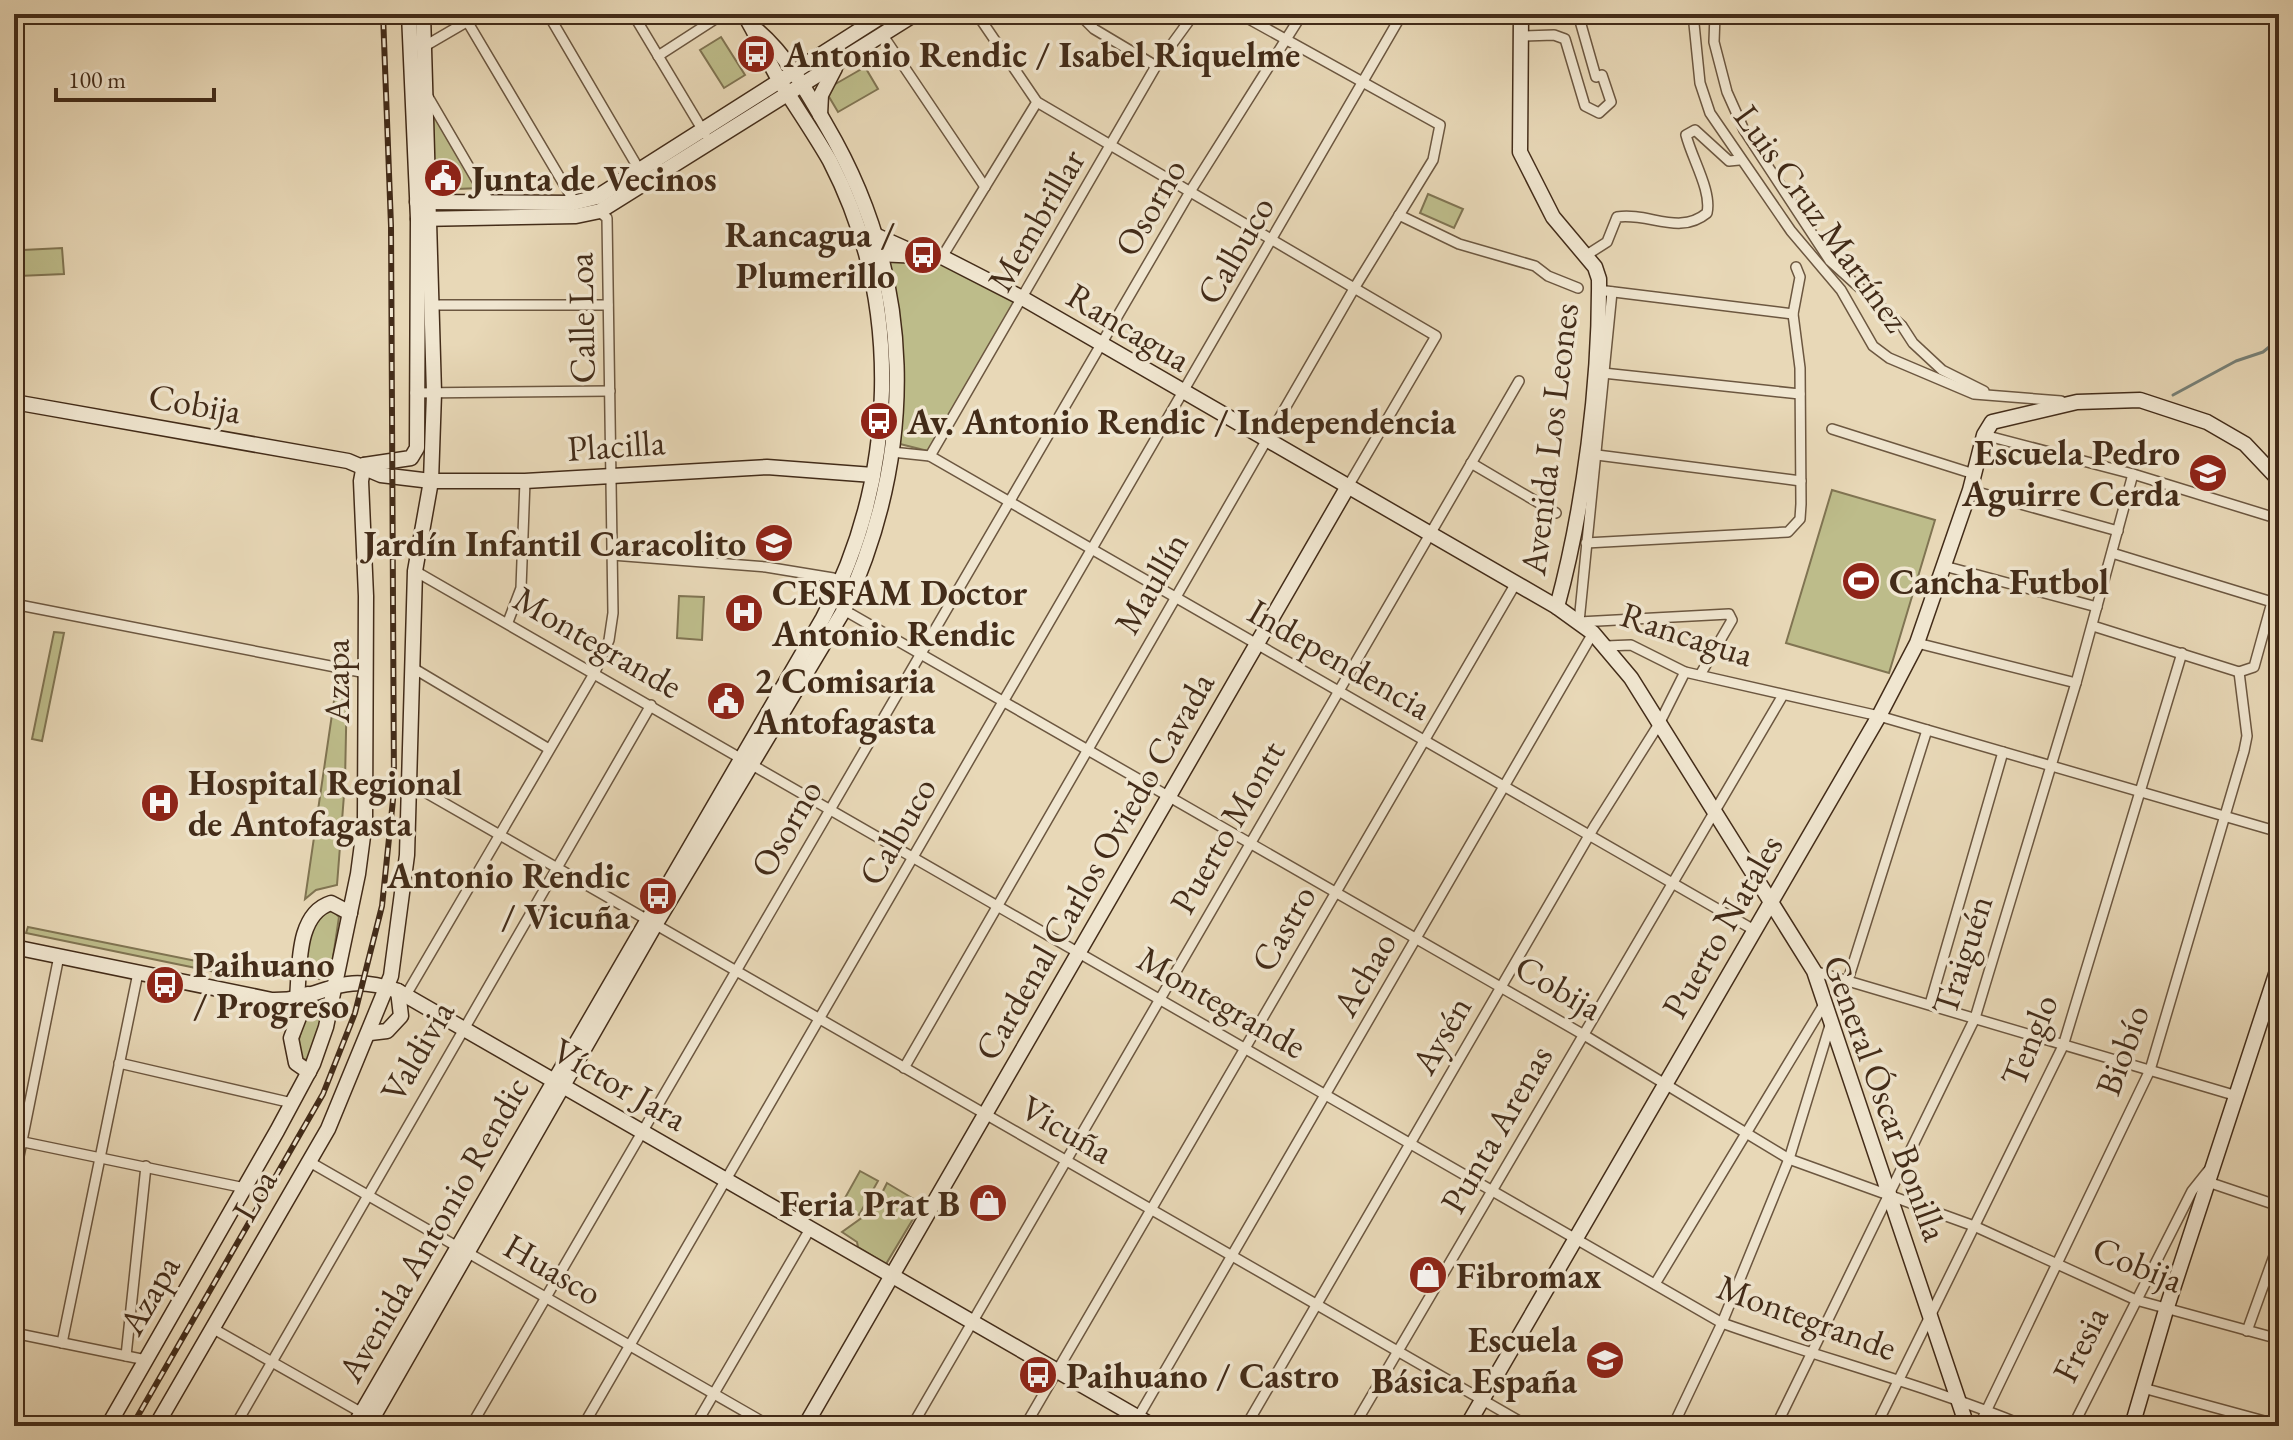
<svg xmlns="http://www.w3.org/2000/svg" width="2293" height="1440" font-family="'EB Garamond',serif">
	<rect width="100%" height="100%" fill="#e8d8b7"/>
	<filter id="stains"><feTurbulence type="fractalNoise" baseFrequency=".0025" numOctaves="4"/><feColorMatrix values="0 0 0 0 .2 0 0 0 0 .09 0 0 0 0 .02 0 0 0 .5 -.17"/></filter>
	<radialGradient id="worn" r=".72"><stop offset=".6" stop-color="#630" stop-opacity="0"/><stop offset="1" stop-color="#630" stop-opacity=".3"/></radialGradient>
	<!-- green -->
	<g fill="#bdbc8a" stroke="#807452" stroke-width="2">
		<path d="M721,37L745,75L724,88L700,50Z"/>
		<path d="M865,67L878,89L838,112L825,90Z"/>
		<path d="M432,113L480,188L433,190Z"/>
		<path d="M1428,194L1463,209L1454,228L1420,213Z"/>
		<path d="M62,248L64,274L19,276L23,250Z"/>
		<path d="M888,260L941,262L1017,301L928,451L900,444L903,385Z"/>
		<path d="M1832,490L1935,520L1889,673L1786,643Z"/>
		<path d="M679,596L704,597L702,640L677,638Z"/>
		<path d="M54,632L64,633L42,741L32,739Z"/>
		<path d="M347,683L345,782L337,885L316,890L305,899L336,687Z"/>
		<path d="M333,910L339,917L331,971L319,979C300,970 308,935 316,918Z"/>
		<path d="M28,927L226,967L225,974L26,933Z"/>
		<path d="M320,1002L325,1004L311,1055L308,1060L302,1059L296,1053L306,1009Z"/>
		<path d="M860,1171L878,1181L859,1215L841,1205Z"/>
		<path d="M887,1183L922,1204L886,1264L858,1247L857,1242L842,1232L874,1209Z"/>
	</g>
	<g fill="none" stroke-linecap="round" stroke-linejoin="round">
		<!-- stream -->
		<path stroke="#778077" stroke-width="3" d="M2173,395L2236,361L2263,352L2279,339"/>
		<!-- street casing -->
		<g stroke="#6c5740" stroke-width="12">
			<g id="street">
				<path d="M548,14L640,171"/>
				<path d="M633,14L705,134"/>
				<path d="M856,14L864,27"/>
				<path d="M977,14L1037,102L1436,336L1347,488"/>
				<path d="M1079,14L1094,29L1156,66"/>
				<path d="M1693,14L1700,83L1710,113L1791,231L1841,290L1873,346L1889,358L1974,394L2061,401"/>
				<path d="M1715,14L1714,42L1727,92L1744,130L1830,261L1902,326L1913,343L1942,370L1984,391"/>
				<path d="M467,21L575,203"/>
				<path d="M882,34L985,187"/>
				<path d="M1521,36L1554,35L1565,39L1585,106L1599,113L1611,102L1602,75L1596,77L1578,14"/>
				<path d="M425,46L480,14"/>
				<path d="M658,56L723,14"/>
				<path d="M427,95L490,203"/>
				<path d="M1399,215L1459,244L1535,266L1548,276L1578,288"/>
				<path d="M1585,256L1607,242L1617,217C1649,212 1679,236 1707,213C1712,191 1692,159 1686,135L1695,130L1729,161L1739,160"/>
				<path d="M942,257L1037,102"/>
				<path d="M1606,291L1793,314"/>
				<path d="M1612,292L1579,622L1729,614L1732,620L1700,675"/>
				<path d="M433,305H608"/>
				<path d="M1603,373L1800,394"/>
				<path d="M415,393L610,391"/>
				<path d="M1832,429L1974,474"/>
				<path d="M1984,435L2133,474L2279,519"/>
				<path d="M892,452L930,456L1754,930"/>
				<path d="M1597,455L1801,481"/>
				<path d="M930,456L1156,66L1194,14"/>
				<path d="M1471,463L1556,513"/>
				<path d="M1970,490L2118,531"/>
				<path d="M1586,543L1788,532L1800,519L1801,504L1800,368L1793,314L1800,277L1796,267"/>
				<path d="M2112,553L2272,602L2254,667L2239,672"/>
				<path d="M612,555L766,567L833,578L840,582"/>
				<path d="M1944,566L2097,607"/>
				<path d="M415,571L1722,1323C1823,1359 1926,1385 2025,1426"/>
				<path d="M14,604L366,673"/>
				<path d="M844,610L1584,1035L1789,1159L1974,1226L2136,1300L2279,1339"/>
				<path d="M508,622L521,588L525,481"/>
				<path d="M2093,626L2239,672"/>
				<path d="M1917,643L2076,683"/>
				<path d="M1606,646L1631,645L1685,672L1879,716L2279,832"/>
				<path d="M413,668L549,749"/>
				<path d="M411,784L1528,1426"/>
				<path d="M1814,971L2237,1096"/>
				<path d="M1848,980L1927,730"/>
				<path d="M406,995L595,672L609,640L613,613L607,218L597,210"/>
				<path d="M1930,1004L2003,752"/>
				<path d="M119,1063L292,1103"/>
				<path d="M904,1068L1355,287L1433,160L1440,125L1240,14"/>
				<path d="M14,1140L245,1188"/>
				<path d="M308,1161L770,1426"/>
				<path d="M14,1181L59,956"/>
				<path d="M2208,1182L2279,1206"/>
				<path d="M1655,1284L1826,1001"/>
				<path d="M212,1328L385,1426"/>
				<path d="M2247,1331L2279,1242"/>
				<path d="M14,1333L146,1360"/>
				<path d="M62,1343L138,973"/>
				<path d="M126,1356L146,1166"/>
				<path d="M2143,1388L2279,1425"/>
				<path d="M235,1426L651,705"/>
				<path d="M471,1426L1191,190L1302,14"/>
				<path d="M583,1426L1402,14"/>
				<path d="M695,1426L810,1229"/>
				<path d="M912,1426L1519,381"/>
				<path d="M1025,1426L1516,583"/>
				<path d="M1133,1426L1593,633"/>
				<path d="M1246,1426L1594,827L1659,724L1685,672"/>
				<path d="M1354,1426L1783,695"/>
				<path d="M1673,1426L1722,1323L1789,1159L1831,1022"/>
				<path d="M1776,1426L1975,1018L2076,683L2133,474"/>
				<path d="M1876,1426L2063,1046L2182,653"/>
				<path d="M1979,1426L2150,1070L2244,751L2247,736L2239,672"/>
				<path d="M2073,1426L2192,1191L2208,1171"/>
			</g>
		</g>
		<!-- secondary casing -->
		<g stroke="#432c19" stroke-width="17">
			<g id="secondary">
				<path d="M1521,14L1520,152L1553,217L1595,267L1599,279C1600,383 1584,507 1557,607"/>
				<path d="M820,115L821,95L835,68"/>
				<path d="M417,202L573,203L597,197L885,14"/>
				<path d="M418,219L576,216L600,211L915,14"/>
				<path d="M857,232L877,254L942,257L1024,299L1557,607L1593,633L1631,678L1814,971L1967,1426"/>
				<path d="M877,236L915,253"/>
				<path d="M14,402L348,461L381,475L431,481H525L767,467L873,475"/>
				<path d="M364,465L411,458L417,448L418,219L409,14"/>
				<path d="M14,947L272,1000C327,1001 333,969 398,991L1153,1426"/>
				<path d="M308,994L291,1038L296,1063L309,1072"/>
				<path d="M297,998C300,967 296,914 331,903L350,913"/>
				<path d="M370,1033L387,1031L401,1016L398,991"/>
				<path d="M108,1426L277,1131L313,1064L326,1027L358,874L365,821L366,596L361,481L364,465"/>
				<path d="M156,1426L328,1129L391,976L407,855L415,571L431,481L434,393L423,14"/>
				<path d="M354,1426L823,618C897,478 904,304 830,161C814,133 795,106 778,78C766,57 757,35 744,14"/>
				<path d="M368,1426L655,925L844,610C918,450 916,278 826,125C807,92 787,56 758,31"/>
				<path d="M805,1426L1347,488"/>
				<path d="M1467,1426L1879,716L1917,643L1970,490L1984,435L1992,422L2077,402L2140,400L2207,422L2245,444L2279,480"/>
				<path d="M2132,1426L2166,1310L2279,965"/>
			</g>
		</g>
		<!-- street -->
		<use href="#street" stroke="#f0e6d0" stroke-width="9"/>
		<!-- secondary -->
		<use href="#secondary" stroke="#f0e6d0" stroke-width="14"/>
		<!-- rail casing -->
		<g stroke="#432c19" stroke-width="6">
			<path id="rail" d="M132,1426L323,1094L355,1013L382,906L394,790L391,226L383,14"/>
		</g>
		<!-- rail -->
		<use href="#rail" stroke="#f0e6d0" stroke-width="3" stroke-dasharray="9" stroke-linecap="butt"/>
	</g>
	<!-- icons -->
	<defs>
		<g id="bus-disc" transform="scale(2)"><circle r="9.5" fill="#8f2418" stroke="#f0e6d0"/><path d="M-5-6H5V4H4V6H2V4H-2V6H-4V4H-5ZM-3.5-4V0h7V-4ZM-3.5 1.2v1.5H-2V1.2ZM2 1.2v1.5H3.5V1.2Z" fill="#fff"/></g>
		<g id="civic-disc" transform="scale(2)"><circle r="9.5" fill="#8f2418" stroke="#f0e6d0"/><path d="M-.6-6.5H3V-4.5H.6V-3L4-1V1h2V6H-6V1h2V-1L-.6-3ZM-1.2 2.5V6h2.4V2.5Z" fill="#fff"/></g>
		<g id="school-disc" transform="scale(2)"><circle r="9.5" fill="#8f2418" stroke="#f0e6d0"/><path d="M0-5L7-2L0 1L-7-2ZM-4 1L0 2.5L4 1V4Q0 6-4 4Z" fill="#fff"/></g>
		<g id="stadium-disc" transform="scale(2)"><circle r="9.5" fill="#8f2418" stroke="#f0e6d0"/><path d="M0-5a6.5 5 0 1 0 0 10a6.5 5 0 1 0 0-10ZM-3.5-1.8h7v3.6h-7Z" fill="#fff"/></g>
		<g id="hospital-disc" transform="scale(2)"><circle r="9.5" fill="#8f2418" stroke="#f0e6d0"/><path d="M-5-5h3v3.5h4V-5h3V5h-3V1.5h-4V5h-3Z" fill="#fff"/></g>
		<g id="shop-disc" transform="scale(2)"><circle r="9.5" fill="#8f2418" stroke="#f0e6d0"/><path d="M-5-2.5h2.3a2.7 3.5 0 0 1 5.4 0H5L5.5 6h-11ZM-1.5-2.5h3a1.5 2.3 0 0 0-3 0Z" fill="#fff"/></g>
	</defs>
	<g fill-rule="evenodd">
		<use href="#bus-disc" x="756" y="54"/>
		<use href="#civic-disc" x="443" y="178"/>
		<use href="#bus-disc" x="923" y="255"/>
		<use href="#bus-disc" x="879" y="421"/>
		<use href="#school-disc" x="2208" y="473"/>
		<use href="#school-disc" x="774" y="543"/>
		<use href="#stadium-disc" x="1861" y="581"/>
		<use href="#hospital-disc" x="744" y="613"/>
		<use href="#civic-disc" x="726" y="701"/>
		<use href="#hospital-disc" x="160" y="803"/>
		<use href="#bus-disc" x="658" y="896"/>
		<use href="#bus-disc" x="165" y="985"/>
		<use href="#shop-disc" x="988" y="1203"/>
		<use href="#shop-disc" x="1428" y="1275"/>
		<use href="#school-disc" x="1605" y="1360"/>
		<use href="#bus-disc" x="1038" y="1375"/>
	</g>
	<g text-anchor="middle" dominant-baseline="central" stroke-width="7" stroke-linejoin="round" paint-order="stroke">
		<!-- poi labels -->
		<g font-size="36" font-weight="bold" fill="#432c19" stroke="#f0e6d0" text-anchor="start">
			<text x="784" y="54">Antonio Rendic / Isabel Riquelme</text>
			<text x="471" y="178">Junta de Vecinos</text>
			<text x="895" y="234" text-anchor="end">Rancagua /<tspan x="895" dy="41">Plumerillo</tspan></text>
			<text x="907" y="421">Av. Antonio Rendic / Independencia</text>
			<text x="2180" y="452" text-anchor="end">Escuela Pedro<tspan x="2180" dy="41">Aguirre Cerda</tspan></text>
			<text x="746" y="543" text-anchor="end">Jardín Infantil Caracolito</text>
			<text x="1889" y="581">Cancha Futbol</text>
			<text x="772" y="592">CESFAM Doctor<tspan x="772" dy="41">Antonio Rendic</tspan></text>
			<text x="754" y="680">2 Comisaria<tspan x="754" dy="41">Antofagasta</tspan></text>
			<text x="188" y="782">Hospital Regional<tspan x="188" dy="41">de Antofagasta</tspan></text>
			<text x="630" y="875" text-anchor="end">Antonio Rendic<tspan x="630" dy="41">/ Vicuña</tspan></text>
			<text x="193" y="964">Paihuano<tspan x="193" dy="41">/ Progreso</tspan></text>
			<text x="960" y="1203" text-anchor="end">Feria Prat B</text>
			<text x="1456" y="1275">Fibromax</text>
			<text x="1577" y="1339" text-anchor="end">Escuela<tspan x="1577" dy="41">Básica España</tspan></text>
			<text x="1066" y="1375">Paihuano / Castro</text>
		</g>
		<!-- street labels -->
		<g font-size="36" fill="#432c19" stroke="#f0e6d0">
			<text transform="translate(1150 207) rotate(-60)">Osorno</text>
			<text transform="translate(1822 218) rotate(54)">Luis Cruz Martínez</text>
			<text transform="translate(1036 220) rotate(-60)">Membrillar</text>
			<text transform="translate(1235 250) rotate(-60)">Calbuco</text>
			<text transform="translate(581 318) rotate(-91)">Calle Loa</text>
			<text transform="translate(1129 327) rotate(31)">Rancagua</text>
			<text transform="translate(195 403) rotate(10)">Cobija</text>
			<text transform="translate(1549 439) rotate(-83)">Avenida Los Leones</text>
			<text transform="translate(616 445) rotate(-4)">Placilla</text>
			<text transform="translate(1151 583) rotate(-60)">Maullín</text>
			<text transform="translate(1687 634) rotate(18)">Rancagua</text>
			<text transform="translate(598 642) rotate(30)">Montegrande</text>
			<text transform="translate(1340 659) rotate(30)">Independencia</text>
			<text transform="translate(336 681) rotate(-90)">Azapa</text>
			<text transform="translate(1227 827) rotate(-60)">Puerto Montt</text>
			<text transform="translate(786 828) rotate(-60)">Osorno</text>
			<text transform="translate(897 831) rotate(-60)">Calbuco</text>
			<text transform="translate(1094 866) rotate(-60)">Cardenal Carlos Oviedo Cavada</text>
			<text transform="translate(1722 926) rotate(-60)">Puerto Natales</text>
			<text transform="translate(1283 928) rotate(-60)">Castro</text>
			<text transform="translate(1962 955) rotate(-72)">Traiguén</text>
			<text transform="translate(1364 974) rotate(-60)">Achao</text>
			<text transform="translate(1559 987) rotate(30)">Cobija</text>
			<text transform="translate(1222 1002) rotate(30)">Montegrande</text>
			<text transform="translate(1441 1035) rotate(-60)">Aysén</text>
			<text transform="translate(2029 1040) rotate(-68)">Tenglo</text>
			<text transform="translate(2122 1050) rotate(-70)">Biobío</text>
			<text transform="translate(417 1051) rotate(-60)">Valdivia</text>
			<text transform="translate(620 1084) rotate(30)">Víctor Jara</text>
			<text transform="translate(1886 1098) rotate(70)">General Óscar Bonilla</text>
			<text transform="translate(1067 1129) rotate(30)">Vicuña</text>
			<text transform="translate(1496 1129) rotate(-60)">Punta Arenas</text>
			<text transform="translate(254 1195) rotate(-60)">Loa</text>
			<text transform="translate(433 1229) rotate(-60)">Avenida Antonio Rendic</text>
			<text transform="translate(2138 1264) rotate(22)">Cobija</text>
			<text transform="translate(553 1269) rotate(30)">Huasco</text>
			<text transform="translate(149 1295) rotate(-60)">Azapa</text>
			<text transform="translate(1807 1317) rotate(20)">Montegrande</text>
			<text transform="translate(2080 1344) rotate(-63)">Fresia</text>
		</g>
	</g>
	<!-- margin -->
	<rect width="2293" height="1440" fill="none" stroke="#e8d8b7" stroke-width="48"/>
	<rect x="16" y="16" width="2261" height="1408" fill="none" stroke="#432c19" stroke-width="4"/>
	<rect x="24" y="24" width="2245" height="1392" fill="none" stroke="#432c19" stroke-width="2"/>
	<!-- scale -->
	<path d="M56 88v12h158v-12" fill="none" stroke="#432c19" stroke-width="4"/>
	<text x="68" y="88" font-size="24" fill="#432c19" stroke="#f0e6d0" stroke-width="6" paint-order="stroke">100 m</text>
	<rect width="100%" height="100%" filter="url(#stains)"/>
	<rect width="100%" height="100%" fill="url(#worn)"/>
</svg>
